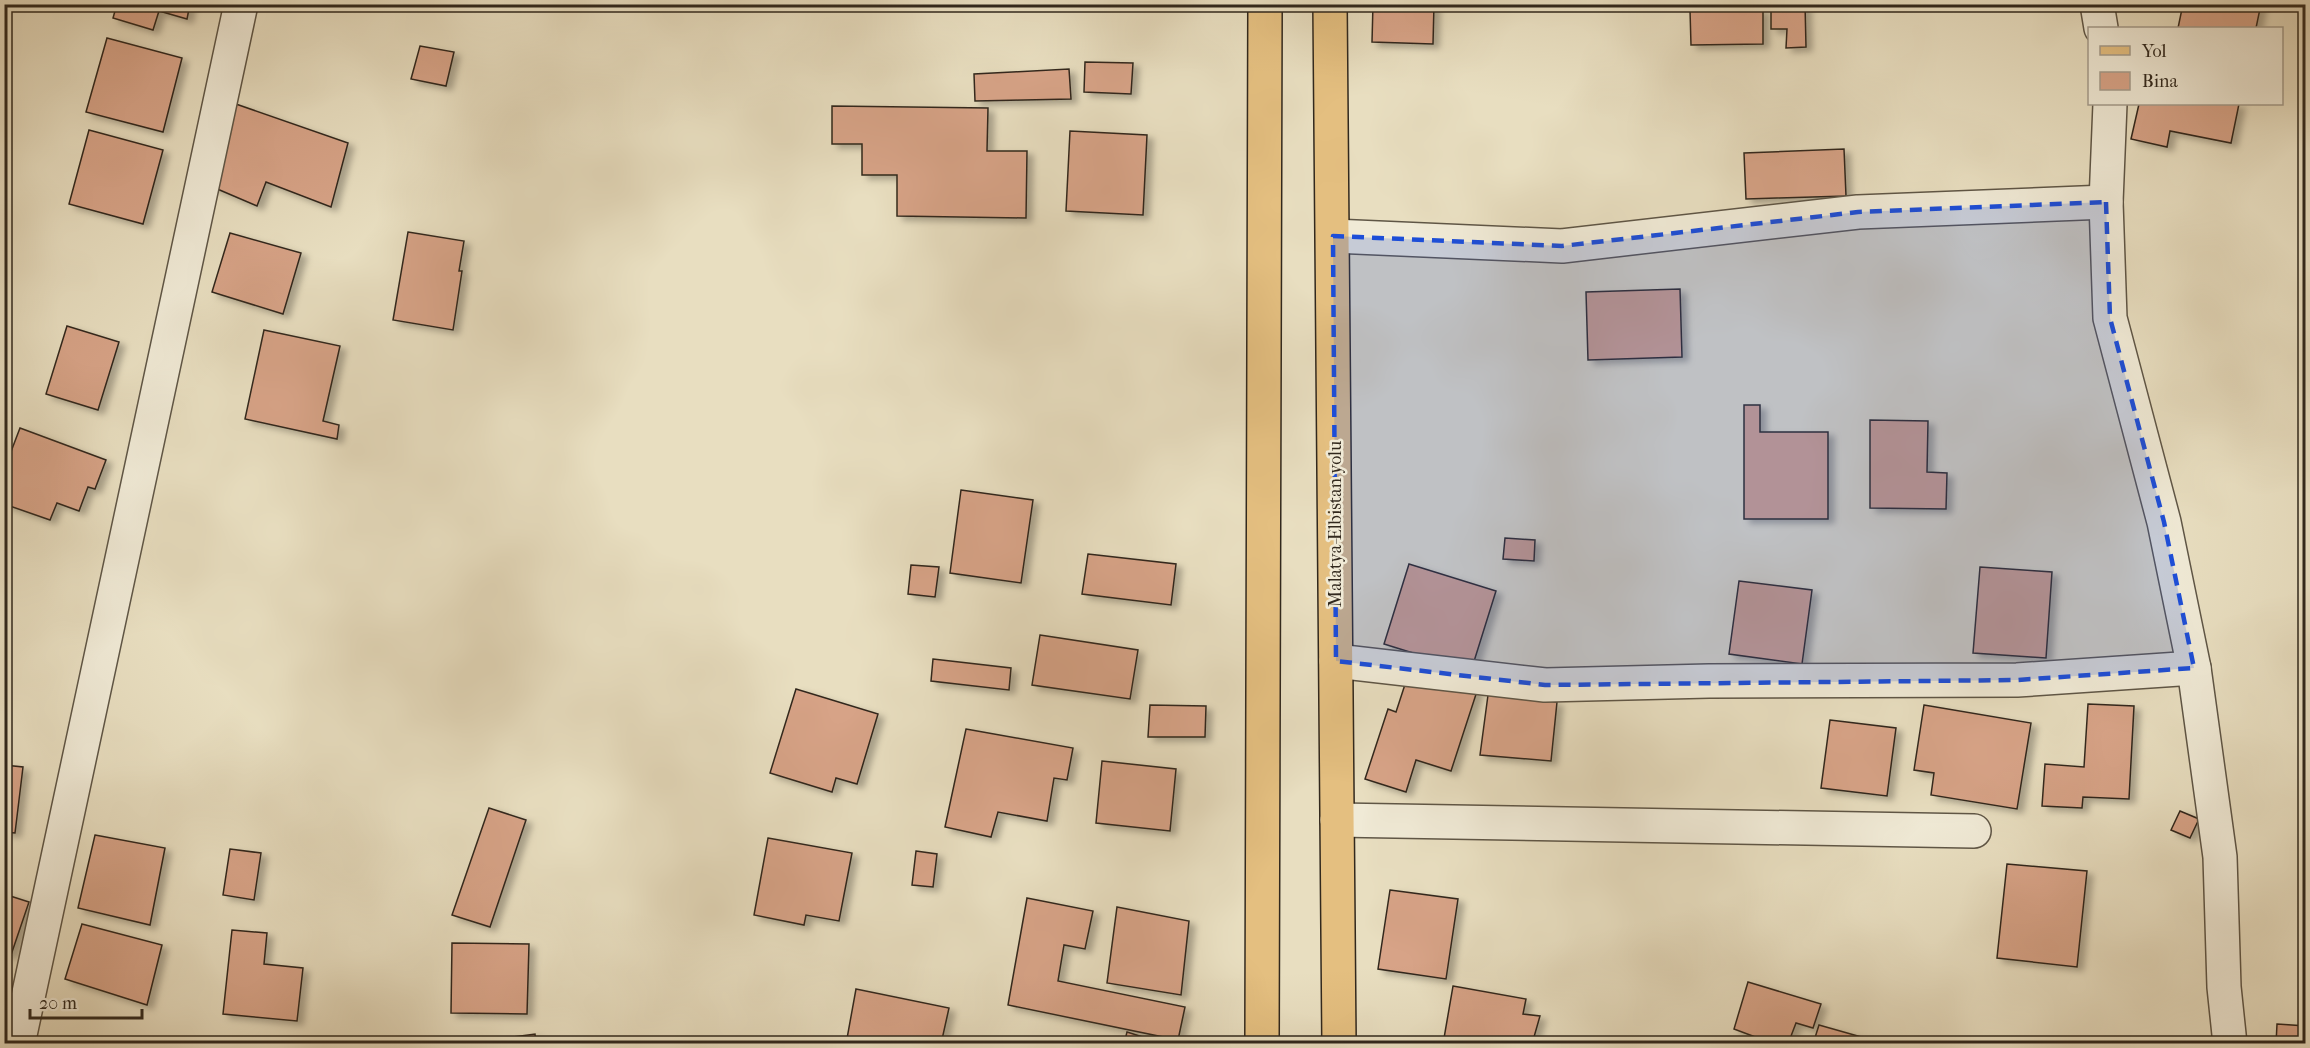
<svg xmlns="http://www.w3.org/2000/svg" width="2310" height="1048" font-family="'IM FELL French Canon',serif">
	<defs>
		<filter id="shadow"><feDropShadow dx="6" dy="4" stdDeviation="3" flood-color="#0004"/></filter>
	</defs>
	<rect width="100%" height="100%" fill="#e8dec0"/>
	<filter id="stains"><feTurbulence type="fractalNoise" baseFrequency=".00333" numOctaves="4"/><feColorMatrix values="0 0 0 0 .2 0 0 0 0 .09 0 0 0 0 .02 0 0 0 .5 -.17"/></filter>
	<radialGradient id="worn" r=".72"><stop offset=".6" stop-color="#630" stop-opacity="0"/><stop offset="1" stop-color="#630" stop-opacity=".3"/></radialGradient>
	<!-- building -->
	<g fill="#d7a387" stroke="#31281d" stroke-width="1.5" filter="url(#shadow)">
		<path d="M117,4H190L187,19L159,11L153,30L113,18Z"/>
		<path d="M1373,4H1434L1433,44L1372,42Z"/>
		<path d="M1771,4H1805L1806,47L1786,48L1787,29H1771Z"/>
		<path d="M2183,4H2261L2256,28H2178Z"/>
		<path d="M1763,9V44L1691,45L1690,10Z"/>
		<path d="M107,38L182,58L163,132L86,112Z"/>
		<path d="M420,46L454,52L446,86L411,79Z"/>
		<path d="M1085,62L1133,63L1131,94L1084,92Z"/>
		<path d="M1069,69L1071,99L975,101L974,74Z"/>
		<path d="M233,103L348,143L331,207L266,182L257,206L208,185Z"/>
		<path d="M2139,104H2239L2231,143L2170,131L2167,147L2131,139Z"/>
		<path d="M832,106L988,108L987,151H1027L1026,218L897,216V175H862V144H832Z"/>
		<path d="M89,130L163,150L143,224L69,204Z"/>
		<path d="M1070,131L1147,135L1143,215L1066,211Z"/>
		<path d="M1844,149L1846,196L1746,199L1744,153Z"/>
		<path d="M408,232L464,241L459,271H462L453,330L393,320Z"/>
		<path d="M230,233L301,253L283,314L212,292Z"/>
		<path d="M1680,289L1682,357L1588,360L1586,292Z"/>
		<path d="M67,326L119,342L98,410L46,394Z"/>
		<path d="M264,330L340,346L323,421L339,425L337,439L245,419Z"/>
		<path d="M1744,405H1760V432H1828V519H1744Z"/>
		<path d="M1870,420L1928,421L1927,472L1947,473L1946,509L1870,508Z"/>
		<path d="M20,428L106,460L95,489L88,487L79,511L57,503L50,520L4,504V470Z"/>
		<path d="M961,490L1033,500L1021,583L950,573Z"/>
		<path d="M1505,538L1535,540L1534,561L1503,559Z"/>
		<path d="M1088,554L1176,564L1171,605L1082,594Z"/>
		<path d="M1409,564L1496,591L1471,671L1384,644Z"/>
		<path d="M911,565L939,567L935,597L908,594Z"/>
		<path d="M1980,567L2052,572L2046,658L1973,653Z"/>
		<path d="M1739,581L1812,590L1802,664L1729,654Z"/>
		<path d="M1040,635L1138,650L1130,699L1032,685Z"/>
		<path d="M933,659L1011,668L1009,690L931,681Z"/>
		<path d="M1413,660L1480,682L1451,771L1416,760L1406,792L1365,779L1388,709L1396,712Z"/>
		<path d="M796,689L878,714L857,784L836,778L832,792L770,773Z"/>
		<path d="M1488,695L1557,702L1551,761L1480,755Z"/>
		<path d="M2088,704L2134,706L2129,799L2083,797L2082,808L2042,806L2045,764L2084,767Z"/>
		<path d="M1150,705L1206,706L1205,737H1148Z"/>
		<path d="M1924,705L2031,723L2017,809L1931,795L1934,773L1914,770Z"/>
		<path d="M1830,720L1896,728L1887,796L1821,788Z"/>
		<path d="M966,729L1073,748L1067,780L1054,778L1047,821L998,812L991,837L945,827Z"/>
		<path d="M1102,761L1176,769L1170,831L1096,823Z"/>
		<path d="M4,765L23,767L15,833L4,832Z"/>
		<path d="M489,808L526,820L490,927L452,915Z"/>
		<path d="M2180,811L2199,819L2190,838L2171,830Z"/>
		<path d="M95,835L165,848L150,925L78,908Z"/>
		<path d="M768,838L852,853L839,921L806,915L804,925L754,915Z"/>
		<path d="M230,849L261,853L254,900L223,895Z"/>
		<path d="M916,851L937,854L933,887L912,885Z"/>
		<path d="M2007,864L2087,871L2077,967L1997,958Z"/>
		<path d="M1390,890L1458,899L1446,979L1378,969Z"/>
		<path d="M4,894L29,902L11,955L4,953Z"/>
		<path d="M1027,898L1093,911L1085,949L1064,945L1058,981L1185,1007L1178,1040L1008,1005Z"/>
		<path d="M1117,907L1189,921L1181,995L1107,983Z"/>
		<path d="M82,924L162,945L147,1005L65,979Z"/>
		<path d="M232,930L267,933L264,964L303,968L297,1021L223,1014Z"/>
		<path d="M452,943L529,944L527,1014L451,1013Z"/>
		<path d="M1748,982L1821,1004L1813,1028L1796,1023L1788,1044H1774L1734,1029Z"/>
		<path d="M1453,986L1526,999L1523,1014L1540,1016L1532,1044H1443Z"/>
		<path d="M856,989L949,1008L941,1044H846Z"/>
		<path d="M2277,1024L2306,1026V1044H2276Z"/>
		<path d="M1819,1025L1886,1044H1813Z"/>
		<path d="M1127,1032L1165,1044H1124Z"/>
		<path d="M535,1034L536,1044H468V1043Z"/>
		<path d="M1929,1037L1951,1044H1927Z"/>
	</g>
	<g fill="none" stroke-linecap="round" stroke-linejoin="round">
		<!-- street casing -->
		<g stroke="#5f5646" stroke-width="36">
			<g id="street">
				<path d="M2097,4L2101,28"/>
				<path d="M2110,104L2106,202L2110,318L2164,522L2194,668L2220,857L2224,987L2230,1044"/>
				<path d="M1333,236L1562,246L1858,212L2106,202"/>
				<path d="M1336,661L1545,685L1709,681L2017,680L2194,668"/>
				<path d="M1337,820L1974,831"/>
				<path d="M18,1044L241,4"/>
			</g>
		</g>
		<!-- primary casing -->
		<g stroke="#31281d" stroke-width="36">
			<g id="primary">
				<path d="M1330,4L1339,1044"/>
				<path d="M1262,1044L1265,4"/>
			</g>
		</g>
		<!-- street -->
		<use href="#street" stroke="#f0ead6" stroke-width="33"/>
		<!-- primary -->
		<use href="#primary" stroke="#e4bf80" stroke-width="33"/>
	</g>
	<!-- marked area -->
	<path fill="#1d4ed8" fill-opacity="0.2" stroke="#1d4ed8" stroke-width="4.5" stroke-dasharray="12 8" stroke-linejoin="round" d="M2106,202L2110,318L2164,522L2194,668L2017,680L1545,685L1336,661L1333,236L1562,246L1858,212Z"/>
	<g text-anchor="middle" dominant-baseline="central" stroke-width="5" stroke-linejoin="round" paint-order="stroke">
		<!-- street labels -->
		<g font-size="18" fill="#31281d" stroke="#f0ead6">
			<text transform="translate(1335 524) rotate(-90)">Malatya-Elbistan yolu</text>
		</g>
	</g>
	<!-- margin -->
	<rect width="2310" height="1048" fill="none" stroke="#e8dec0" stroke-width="24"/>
	<rect x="6" y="6" width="2298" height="1036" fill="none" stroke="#31281d" stroke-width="3"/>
	<rect x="12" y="12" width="2286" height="1024" fill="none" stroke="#31281d" stroke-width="1.5"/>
	<!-- legend -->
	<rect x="2088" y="27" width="195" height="78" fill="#f0ead6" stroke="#a49c8c" stroke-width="1.5"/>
	<rect x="2100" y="46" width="30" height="9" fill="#e4bf80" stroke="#a49c8c" stroke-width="1.5"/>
	<text x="2142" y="57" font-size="18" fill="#31281d">Yol</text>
	<rect x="2100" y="72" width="30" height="18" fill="#d7a387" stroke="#a49c8c" stroke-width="1.5"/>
	<text x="2142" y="87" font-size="18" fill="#31281d">Bina</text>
	<!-- scale -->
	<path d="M30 1009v9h112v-9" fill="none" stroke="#31281d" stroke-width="3"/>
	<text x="39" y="1009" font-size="18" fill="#31281d" stroke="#f0ead6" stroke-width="4.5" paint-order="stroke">20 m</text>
	<rect width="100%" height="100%" filter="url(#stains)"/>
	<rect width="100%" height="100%" fill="url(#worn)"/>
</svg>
